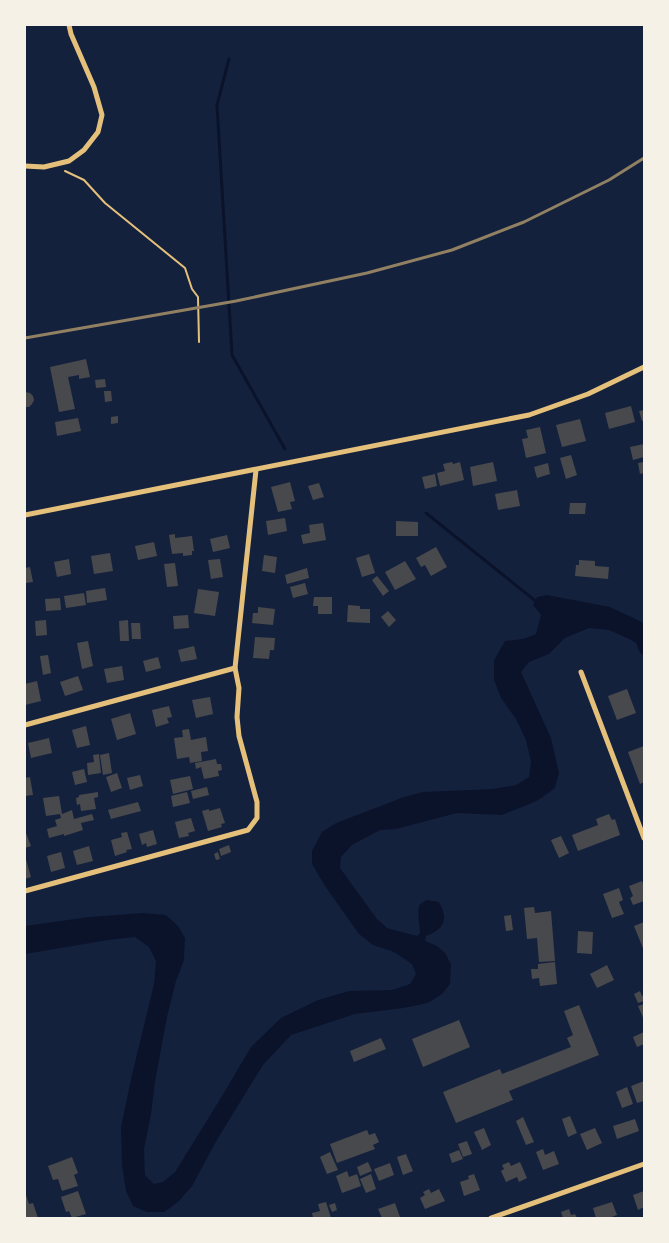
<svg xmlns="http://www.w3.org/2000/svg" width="669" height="1243" font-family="'Exo 2',sans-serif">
	<rect width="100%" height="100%" fill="#14213d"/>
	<!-- water -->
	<path fill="#0b132b" d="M547,595L610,607L644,623V655L640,653L636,643L629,639L609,630L589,628L565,638L549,654L529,662L521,672L551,738L559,773L555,788L537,801L502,815L457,813L396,829L380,830L352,845L341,857L340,868L377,919L387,928L417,936L420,933C420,926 416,910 420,904C421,904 426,900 427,900L439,902C449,919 444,930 426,936L425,941L437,946L445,953L451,964L450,984L442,994L428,1003L403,1008L355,1014L291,1035L263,1065L218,1138L192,1186L178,1202L164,1212H147L133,1206L126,1191L122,1165L121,1127L131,1079L154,984L156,961L149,947L135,937L108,940L25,954V926L89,917L143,913L166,915L178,926L185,938L184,960L176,981L167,1017L155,1082L151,1114L144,1149L145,1175L154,1184L163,1182L175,1172L219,1101L251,1047L281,1018L318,1000L349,991L392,990L410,984L416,974L412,964L394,952L373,945L359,934L325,886L312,864V851L322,832L336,823L404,797L423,792L493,789L516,785L529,777L531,762L526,740L516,719L501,698L494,680V660L505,641L523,639L536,634L541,615L533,605L537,597Z"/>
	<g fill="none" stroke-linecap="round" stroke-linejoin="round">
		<!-- stream -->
		<g stroke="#0b132b" stroke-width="3">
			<path d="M229,59L217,105L232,355L285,449"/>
			<path d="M426,513L538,603"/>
		</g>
	</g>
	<!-- building -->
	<g fill="#48494c">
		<path d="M86,359L90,377L79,379V375L68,377L75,409L59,412L50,367Z"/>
		<path d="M105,379L106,387L96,388L95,380Z"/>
		<path d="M104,391H111L112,401L105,402Z"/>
		<path d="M25,392L30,393L33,396L34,400L32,404L29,407H25Z"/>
		<path d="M631,406L635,422L609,429L605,413Z"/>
		<path d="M644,410V421H642L639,411Z"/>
		<path d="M118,416V423L111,424V417Z"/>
		<path d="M78,418L81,431L57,436L55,422Z"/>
		<path d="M580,419L586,441L562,447L556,425Z"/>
		<path d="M540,427L546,453L526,458L522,439L528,438L526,430Z"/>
		<path d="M644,444V457L633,460L630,447Z"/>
		<path d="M571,455L577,475L566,479L560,458Z"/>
		<path d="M452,462L453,464L460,462L464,480L440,486L437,473L445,471L443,464Z"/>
		<path d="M493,462L497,481L473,486L470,467Z"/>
		<path d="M644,462V473L640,474L638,463Z"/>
		<path d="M548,463L550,474L537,478L534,467Z"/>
		<path d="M435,474L437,486L425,489L422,477Z"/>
		<path d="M290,482L295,501L290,502L292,509L278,512L271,487Z"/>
		<path d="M319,483L324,497L313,500L308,486Z"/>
		<path d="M517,490L520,506L498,510L495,494Z"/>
		<path d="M570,503H586L585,514H569Z"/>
		<path d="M285,518L287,531L268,535L266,521Z"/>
		<path d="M396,521L418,522V536H396Z"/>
		<path d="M323,523L326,540L303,544L301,535L310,533L309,525Z"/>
		<path d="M175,534V538L192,536L194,551H192V555L183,556V553L172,554L169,535Z"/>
		<path d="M227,535L230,548L213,552L210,539Z"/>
		<path d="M154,542L157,556L138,560L135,546Z"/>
		<path d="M436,547L447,567L431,576L425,565L421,567L416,558Z"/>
		<path d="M110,553L113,571L94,574L91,556Z"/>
		<path d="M369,554L375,573L362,577L356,558Z"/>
		<path d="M264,555L277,557L275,573L262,571Z"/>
		<path d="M69,559L71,574L57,577L54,562Z"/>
		<path d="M220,559L223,577L211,579L208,560Z"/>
		<path d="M579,560L595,561V566L609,567L608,579L575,576L576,565H579Z"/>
		<path d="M405,561L416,579L395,590L385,572Z"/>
		<path d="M175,563L178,586L167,587L164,564Z"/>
		<path d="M30,567L33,582L25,583V568Z"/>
		<path d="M307,568L309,578L287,584L285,575Z"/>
		<path d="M377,576L389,591L383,596L372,580Z"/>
		<path d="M305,583L308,594L293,598L290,587Z"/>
		<path d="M105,588L107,600L87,603L86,591Z"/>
		<path d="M198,589L219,592L215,616L194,613Z"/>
		<path d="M84,593L86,605L66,608L64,596Z"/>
		<path d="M314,597H332V614H318V606H313Z"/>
		<path d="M60,598L61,610L46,611L45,599Z"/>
		<path d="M348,605L360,606V609H370V623L347,622Z"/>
		<path d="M258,607L275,609L273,625L252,623L253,613H258Z"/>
		<path d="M388,611L396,620L389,627L381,617Z"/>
		<path d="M188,615L189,628L174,629L173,616Z"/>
		<path d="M46,620L47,635L36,636L35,621Z"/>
		<path d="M128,620L129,641H120L119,621Z"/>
		<path d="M131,623H140L141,639H132Z"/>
		<path d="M255,637L275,638L274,650H270L269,659L253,658Z"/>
		<path d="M88,641L93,666L82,669L77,643Z"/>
		<path d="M194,646L197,659L181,662L178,650Z"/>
		<path d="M48,655L51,673L43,675L40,656Z"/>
		<path d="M158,657L161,668L146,672L143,661Z"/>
		<path d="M122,666L124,680L107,683L104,669Z"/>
		<path d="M78,676L83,690L65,696L60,682Z"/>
		<path d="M37,681L41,701L25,705V684Z"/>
		<path d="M627,689L636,713L617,720L608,696Z"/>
		<path d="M210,697L213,714L196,718L192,700Z"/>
		<path d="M169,706L172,717L167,718L169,723L156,727L152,710Z"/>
		<path d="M130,713L136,734L117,740L111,719Z"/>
		<path d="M86,726L90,745L77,748L72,730Z"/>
		<path d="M189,729L191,740L206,737L208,751L201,752L202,761L190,763L189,757L177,759L174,738L183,737L182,730Z"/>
		<path d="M49,738L52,753L31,758L28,743Z"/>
		<path d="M644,746V782L640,784L628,752Z"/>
		<path d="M109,753L112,773L103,775L100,755Z"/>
		<path d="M99,754L101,773L88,775L87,763L94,762L93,755Z"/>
		<path d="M216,759L217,764H221L222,770L218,771L219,776L204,779L201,767L196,769L195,763Z"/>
		<path d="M84,769L87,782L75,785L72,772Z"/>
		<path d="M117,773L122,788L111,792L106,777Z"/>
		<path d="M140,775L143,786L130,790L127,778Z"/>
		<path d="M190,776L193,789L173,794L170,780Z"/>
		<path d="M30,777L33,795L25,796V778Z"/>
		<path d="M207,787L209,795L193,799L191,791Z"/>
		<path d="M98,792V797L94,798L96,809L81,811L80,804L77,805L76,798L79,797V795Z"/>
		<path d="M187,792L190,803L173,807L171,796Z"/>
		<path d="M59,796L62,814L72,810L74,819L92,814L94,820L81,823L83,830L64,836V834L49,838L47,829L57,826L55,820L61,818L60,814L46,816L43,798Z"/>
		<path d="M138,802L141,811L111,819L108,810Z"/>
		<path d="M220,808L225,823L221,824L222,827L208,831L202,811L209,809V811Z"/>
		<path d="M609,814L612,820L615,819L620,835L578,851L572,835L598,825L596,819Z"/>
		<path d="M191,818L195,831L188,833L189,836L179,838L175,822Z"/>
		<path d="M153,830L157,844L147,847L146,843L142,845L139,834Z"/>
		<path d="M127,832L132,849L126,850L127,852L115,856L111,840L122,837L121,833Z"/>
		<path d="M26,833L31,846L25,848V834Z"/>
		<path d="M561,836L569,853L559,858L551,840Z"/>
		<path d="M229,845L231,852L221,856L219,849Z"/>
		<path d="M89,846L93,861L77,865L73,851Z"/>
		<path d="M61,852L65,868L51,872L47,856Z"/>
		<path d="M218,852L220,859L216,860L214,854Z"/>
		<path d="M25,856L31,877L25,879Z"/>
		<path d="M642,881L644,887V901L633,905L630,898L633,896L629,886Z"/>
		<path d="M619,888L623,900L619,902L624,914L612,918L603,894Z"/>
		<path d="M534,907L535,913L551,911L555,961L539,962L537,938L527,939L524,908Z"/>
		<path d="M511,915L513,930L506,931L504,916Z"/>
		<path d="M644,922V951L634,926Z"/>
		<path d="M578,931L593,932L592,954L577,953Z"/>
		<path d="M555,962L557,984L540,986L539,978L532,979L531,969H538V964Z"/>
		<path d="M607,965L614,980L597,988L590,974Z"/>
		<path d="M640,991L642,996L644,995V1001L638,1003L634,994Z"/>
		<path d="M644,1004V1020L638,1006Z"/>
		<path d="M579,1005L599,1055L509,1091L513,1100L456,1123L443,1092L500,1069L502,1074L571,1047L567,1038L573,1035L564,1011Z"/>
		<path d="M459,1020L470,1047L423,1067L412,1039Z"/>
		<path d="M644,1032V1044L637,1047L633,1037Z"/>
		<path d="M381,1038L386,1049L354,1062L350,1051Z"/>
		<path d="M644,1081V1101L637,1103L631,1086Z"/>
		<path d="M627,1087L633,1104L622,1108L616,1092Z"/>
		<path d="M570,1116L577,1133L568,1137L562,1119Z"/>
		<path d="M523,1117L534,1142L526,1145L516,1121Z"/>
		<path d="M635,1119L639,1131L617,1139L613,1126Z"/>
		<path d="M484,1128L491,1145L482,1150L474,1132Z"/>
		<path d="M595,1128L602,1143L587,1150L580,1134Z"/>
		<path d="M367,1130L369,1135L375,1133L379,1142L373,1145L375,1149L337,1163L330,1144Z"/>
		<path d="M467,1141L472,1154L463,1157L458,1144Z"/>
		<path d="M543,1149L545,1155L554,1151L559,1164L543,1170L536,1152Z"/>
		<path d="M459,1150L463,1159L452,1163L449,1154Z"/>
		<path d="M330,1152L338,1170L327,1174L320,1157Z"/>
		<path d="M406,1154L413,1171L403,1175L397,1157Z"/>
		<path d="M72,1157L78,1173L74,1175L78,1186L62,1191L58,1179L53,1180L48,1166Z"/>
		<path d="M368,1162L372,1171L360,1176L357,1167Z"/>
		<path d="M509,1162L511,1166L520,1162L527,1178L519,1182L517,1177L506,1182L501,1171L504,1169L502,1165Z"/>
		<path d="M390,1163L394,1175L379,1181L374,1169Z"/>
		<path d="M347,1171L349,1177L357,1174L361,1186L342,1193L336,1176Z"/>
		<path d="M371,1174L376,1189L366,1193L360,1179Z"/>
		<path d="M474,1174L480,1190L464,1196L460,1182L469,1179L468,1176Z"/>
		<path d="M429,1189L431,1193L439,1189L445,1201L425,1209L420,1198L425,1195L423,1192Z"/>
		<path d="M78,1191L86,1214L72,1218L69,1211L66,1212L61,1197Z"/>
		<path d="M644,1191V1207L638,1210L633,1195Z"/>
		<path d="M25,1192L29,1204L33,1203L38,1218H25Z"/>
		<path d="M326,1202L331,1218H313L312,1213L320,1211L318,1204Z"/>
		<path d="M612,1202L617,1215L609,1218H596L593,1208Z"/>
		<path d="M335,1203L337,1210L332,1212L329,1205Z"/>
		<path d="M395,1203L400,1217L398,1218H382L378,1209Z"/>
		<path d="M569,1209L571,1215L575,1214L577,1218H563L561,1212Z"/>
	</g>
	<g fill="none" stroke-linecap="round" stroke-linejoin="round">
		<!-- path -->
		<path stroke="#e5c07b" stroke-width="2" d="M65,171L84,180L105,203L185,268L192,289L198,297L199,342"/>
		<!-- minor -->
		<g stroke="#e5c07b" stroke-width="5">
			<path d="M25,166L44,167L69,161L84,150L98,132L102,115L94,87L71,34L69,25"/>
			<path d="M25,515L529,415L588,394L644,367"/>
			<path d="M581,672L644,838"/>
			<path d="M25,725L235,668L256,470"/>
			<path d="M25,891L248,830L257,818V802L239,736L237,717L239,688L235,668"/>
			<path d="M491,1218L644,1164"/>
		</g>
		<!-- rail -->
		<path stroke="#918062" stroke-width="3" d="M25,338L236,301L367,273L452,250L524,222L609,180L644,158"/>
	</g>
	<!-- border -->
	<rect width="669" height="1243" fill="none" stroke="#f6f1e7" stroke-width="52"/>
</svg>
